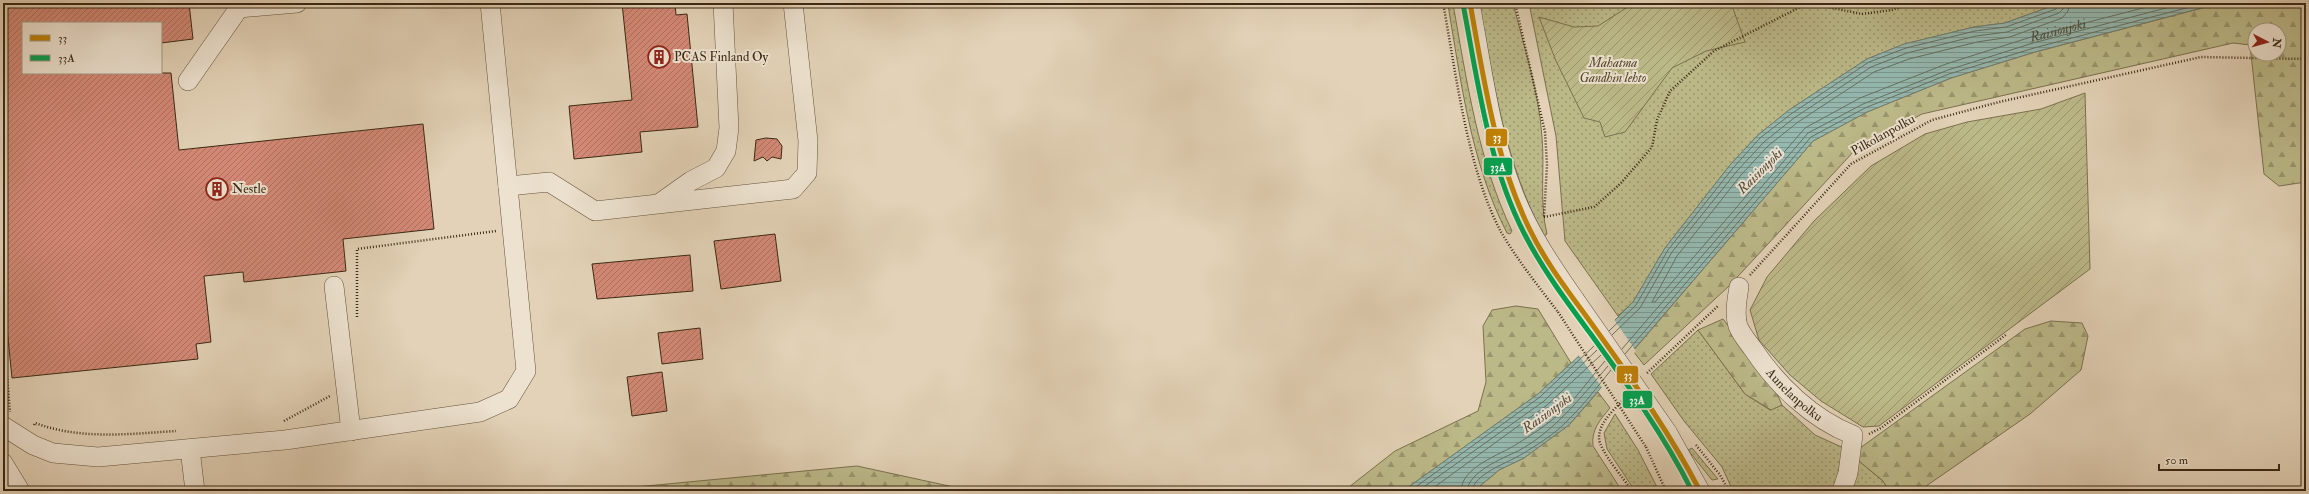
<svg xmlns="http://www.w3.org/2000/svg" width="2309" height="494" font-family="'IM FELL Double Pica',serif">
	<defs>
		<pattern id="grass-dots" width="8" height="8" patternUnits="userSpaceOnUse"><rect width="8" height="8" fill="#bcb989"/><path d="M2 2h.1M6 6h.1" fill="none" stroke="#9a966f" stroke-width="1.8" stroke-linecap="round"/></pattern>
		<pattern id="forest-firs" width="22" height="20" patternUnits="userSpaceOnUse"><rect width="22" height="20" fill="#bcb989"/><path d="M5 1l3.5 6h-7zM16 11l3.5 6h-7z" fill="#9a966f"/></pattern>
		<pattern id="garden-furrows" width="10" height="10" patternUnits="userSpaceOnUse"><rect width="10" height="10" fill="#bcb989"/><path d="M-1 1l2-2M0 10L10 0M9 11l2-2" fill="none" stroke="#9a966f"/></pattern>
		<pattern id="water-rules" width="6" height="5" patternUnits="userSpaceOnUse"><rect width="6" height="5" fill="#95b8af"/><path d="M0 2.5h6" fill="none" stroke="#7b968d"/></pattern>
		<pattern id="building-hatch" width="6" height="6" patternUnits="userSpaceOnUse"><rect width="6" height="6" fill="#d48976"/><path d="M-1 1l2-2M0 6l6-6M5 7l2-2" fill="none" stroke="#ad7060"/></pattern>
	</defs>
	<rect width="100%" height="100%" fill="#e3d2b7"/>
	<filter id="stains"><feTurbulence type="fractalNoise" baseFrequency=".005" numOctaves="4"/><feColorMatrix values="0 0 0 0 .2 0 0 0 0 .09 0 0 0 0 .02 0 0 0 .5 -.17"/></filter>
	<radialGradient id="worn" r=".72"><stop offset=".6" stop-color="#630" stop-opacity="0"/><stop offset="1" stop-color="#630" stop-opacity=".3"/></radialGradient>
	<!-- grass -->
	<g fill="url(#grass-dots)" stroke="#7b714e">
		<path d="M1479,3H1513C1524,47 1539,92 1542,137C1545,169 1539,202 1547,234L1544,236C1505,164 1494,83 1479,3Z"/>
		<path d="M1529,3H2060L2005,23L1974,27L1905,44L1867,59L1789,110L1758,135L1730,165L1665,248L1633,302L1618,316L1565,241L1556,136Z"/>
		<path d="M1453,4C1467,82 1478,160 1512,231L1510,234L1507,233C1471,163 1461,82 1448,5Z"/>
		<path d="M1698,330L1745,394L1770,410L1782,405L1815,435L1846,449L1839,478L1833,491H1733L1722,467L1684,421L1651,374Z"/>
		<path d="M1615,414L1638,450L1659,491H1635L1607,449L1604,433Z"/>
		<path d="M1692,448L1718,479L1712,480L1688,450Z"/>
		<path d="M1854,457L1882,480L1890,491H1846Z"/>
	</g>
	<!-- forest -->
	<g fill="url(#forest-firs)" stroke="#7b714e" fill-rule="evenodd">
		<path d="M2256,3H2306V182L2279,186L2264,174L2250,45L2233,43L1922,114L1856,149L1729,286L1644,365L1633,351L1813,141L1867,112L1951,78L2035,52L2210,6ZM2255,30H2279V54H2255Z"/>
		<path d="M1516,306L1538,309L1571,363L1538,394L1403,491H1344L1395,451L1478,411L1486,382L1483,326L1492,310Z"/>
		<path d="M1723,319L1773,384L1782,405L1771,410L1745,394L1698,330Z"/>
		<path d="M2051,321L2082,323L2088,336L2081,370L2030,414L1919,491H1890L1882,480L1854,457L1860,448L2025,329Z"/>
		<path d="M1598,392L1610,408C1600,420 1591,430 1593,446L1622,491H1474L1499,470L1524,458L1569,425Z"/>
		<path d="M857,466L972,491H593Z"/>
	</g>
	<!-- garden -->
	<g fill="url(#garden-furrows)" stroke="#7b714e">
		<path d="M1634,3H1731L1745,42L1706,51L1672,68L1625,132L1605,137L1600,122L1584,118L1556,61L1539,17L1574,27L1598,26Z"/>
		<path d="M2085,93L2090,269L1879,426L1863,427L1821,401L1790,375L1759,340L1750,310L1767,277L1814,221L1871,166L1925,134L1967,122L2041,109Z"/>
	</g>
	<!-- water -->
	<path fill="url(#water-rules)" stroke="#717f71" d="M2060,3H2256L2209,6L2035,52L1951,78L1867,112L1813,141L1569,425L1524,458L1499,470L1474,491H1403L1538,394L1582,353L1633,302L1665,248L1730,165L1758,135L1789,110L1867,59L1904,44L1974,27L2005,23Z"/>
	<!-- pier -->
	<path fill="#e3d2b7" d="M1613,318L1636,351L1603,389L1578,354Z"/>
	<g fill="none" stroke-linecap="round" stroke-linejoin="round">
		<!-- shore -->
		<g stroke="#687062" stroke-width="1">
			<path id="s1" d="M2070,3L2068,11L2062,18L2010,37L1977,42L1909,59L1874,72L1798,122L1768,146L1741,175L1677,256L1652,302H1655L1805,128L1860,98L1946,64L2031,37L2162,3"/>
			<path d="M1609,331L1636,305L1668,250L1733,168L1760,138L1791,114L1869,62L1906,48L1975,31L2006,27L2056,9L2059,3"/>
			<path d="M1612,335L1640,308L1672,252L1737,171L1764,142L1794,118L1871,67L1907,53L1976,36L2007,32L2059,13L2063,9L2064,3"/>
			<path d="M1622,349L1808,133L1863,104L1948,70L2033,43L2185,3"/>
			<path d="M1625,354L1811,137L1865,108L1949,74L2034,48L2205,3"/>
			<path d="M1410,491L1540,397L1594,346"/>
			<path d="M1418,491L1544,401L1597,350"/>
			<path d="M1429,491L1547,405L1601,355"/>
			<path d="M1461,491C1461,467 1500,455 1517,444C1531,435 1547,425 1559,414C1576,399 1590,378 1605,361"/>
			<path d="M1467,491C1468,472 1503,458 1518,451C1555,431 1581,397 1608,366"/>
			<path d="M1472,491C1473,474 1510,462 1522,454C1537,445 1555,434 1567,421C1583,406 1597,387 1611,370"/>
		</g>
	</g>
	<!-- building -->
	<g fill="url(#building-hatch)" stroke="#3a2914">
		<path d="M3,3H189L193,39L161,43V23H23V73H171L179,150L423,124L434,229L343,239L346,271L244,282L243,272L204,276L211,342L196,344L198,359L12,378L3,288Z"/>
		<path d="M622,3H675L676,15L687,14L698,127L640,132L642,152L574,159L569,106L632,100Z"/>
		<path d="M766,138L777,139L782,146L781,159L772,157L767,161L763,157L754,161L756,140Z"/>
		<path d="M775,234L781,281L721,289L714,241Z"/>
		<path d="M690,255L693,291L597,299L592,264Z"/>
		<path d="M700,328L703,359L662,364L658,333Z"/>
		<path d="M662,372L667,411L632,416L627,377Z"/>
	</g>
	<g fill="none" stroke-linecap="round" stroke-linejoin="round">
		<!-- minor casing -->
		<g stroke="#64533d" stroke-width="20">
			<g id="minor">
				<path d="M1470,3C1482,67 1490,135 1514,195C1529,233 1552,267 1575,300"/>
				<path d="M188,81L239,8L297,3"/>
				<path d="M508,186L549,182L595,211L793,189L807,173L808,141L793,3"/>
				<path d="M660,203L691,181L716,168L726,151L729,128L723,3"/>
				<path d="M334,286L351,431"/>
				<path id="s2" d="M1739,287C1737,299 1734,314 1738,326C1741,334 1748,342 1753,349C1777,385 1812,419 1853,435L1848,473L1842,491"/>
				<path d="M3,426L33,445L53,453L98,457L285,440L480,412L509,399L526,371L490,3"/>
				<path d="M1667,432L1700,491"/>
				<path d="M190,449L195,491"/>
				<path d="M3,463L20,491"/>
			</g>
		</g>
		<!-- path -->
		<g stroke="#3a2914" stroke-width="2.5" stroke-dasharray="1 2" stroke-linecap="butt">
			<path d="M1443,3C1456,73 1467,167 1500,230C1515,257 1539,287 1558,312"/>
			<path d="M1515,3L1545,132L1547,165L1544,217"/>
			<path d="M1544,217L1594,207L1621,183L1652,147L1657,120L1670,91L1714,51L1808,3L1862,14L1892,10L1913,3"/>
			<path d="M1750,275L1851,164L1932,120L1999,102L2201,57L2306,59"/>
			<path d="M357,317V249L496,231"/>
			<path d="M3,328L10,412"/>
			<path d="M1647,373L1719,305"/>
			<path d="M1624,399C1614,410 1599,422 1599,438C1599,450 1625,480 1632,491"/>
			<path d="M284,421L330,396"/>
			<path d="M34,425L35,423C81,440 128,434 176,431"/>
			<path d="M1869,434L1881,428L2007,334"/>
			<path d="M1696,445L1720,475L1729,491"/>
			<path d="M1646,447L1666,491"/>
		</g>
		<!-- minor -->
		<use href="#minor" stroke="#ede2d0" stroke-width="19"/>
		<!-- minor-bridge casing -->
		<g stroke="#64533d" stroke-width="20" stroke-linecap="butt">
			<path id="minor-bridge" d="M1575,300L1667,432"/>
		</g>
		<!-- path-bridge -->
		<path stroke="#3a2914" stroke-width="2.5" stroke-dasharray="1 2" stroke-linecap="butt" d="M1558,312L1646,447"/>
		<!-- minor-bridge -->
		<use href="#minor-bridge" stroke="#ede2d0" stroke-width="19"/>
		<!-- bus-1 casing -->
		<g stroke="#ede2d0" stroke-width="8">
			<path id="bus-1" d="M1470,3C1484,80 1495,159 1530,230C1548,267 1575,300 1599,334C1635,384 1671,435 1700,491"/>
		</g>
		<!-- bus-2 casing -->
		<g stroke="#ede2d0" stroke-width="8">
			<path id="bus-2" d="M1463,4C1478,82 1488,164 1525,235C1543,270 1567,302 1590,333C1627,384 1664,435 1692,491"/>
		</g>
		<!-- bus-1 -->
		<use href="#bus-1" stroke="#be8006" stroke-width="5"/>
		<!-- bus-2 -->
		<use href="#bus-2" stroke="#03a04e" stroke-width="5"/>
	</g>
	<!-- icons -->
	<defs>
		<g id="building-ring" transform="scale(1.15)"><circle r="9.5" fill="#ede2d0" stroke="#8f2418" stroke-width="1.5"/><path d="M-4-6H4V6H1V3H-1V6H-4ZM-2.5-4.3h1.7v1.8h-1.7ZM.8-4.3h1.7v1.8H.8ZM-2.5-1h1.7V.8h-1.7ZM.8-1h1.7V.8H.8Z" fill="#8f2418"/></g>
	</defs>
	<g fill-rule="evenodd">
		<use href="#building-ring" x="659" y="57"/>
		<use href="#building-ring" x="217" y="189"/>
	</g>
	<g text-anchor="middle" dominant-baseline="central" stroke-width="4" stroke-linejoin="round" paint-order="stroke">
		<!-- poi labels -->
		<g font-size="13" fill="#3a2914" stroke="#ede2d0" text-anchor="start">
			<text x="674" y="57">PCAS Finland Oy</text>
			<text x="232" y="189">Nestle</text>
		</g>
		<!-- park labels -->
		<g font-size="13" font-style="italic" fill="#54462b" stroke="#ede2d0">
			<text x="1613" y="63">Mahatma<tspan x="1613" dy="15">Gandhin lehto</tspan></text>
		</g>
		<!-- street labels -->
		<g font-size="13" fill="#3a2914" stroke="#ede2d0">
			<text transform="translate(1883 135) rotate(-29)">Pilkolanpolku</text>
			<text stroke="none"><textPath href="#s2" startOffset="129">Aunelanpolku</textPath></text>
		</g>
		<!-- water labels -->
		<g font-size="14" font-style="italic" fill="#514d3b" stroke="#ede2d0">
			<text stroke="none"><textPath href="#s1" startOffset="1043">Raisionjoki</textPath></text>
			<text transform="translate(1760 171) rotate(-45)">Raisionjoki</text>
			<text transform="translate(1547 413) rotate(-36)">Raisionjoki</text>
		</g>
	</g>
	<g stroke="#ede2d0" stroke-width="1.5">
		<rect x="1485" y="128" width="23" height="19" rx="4" fill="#be8006"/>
		<rect x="1483" y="157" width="30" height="19" rx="4" fill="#03a04e"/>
		<rect x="1616" y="365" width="23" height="19" rx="4" fill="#be8006"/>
		<rect x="1622" y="390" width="31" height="19" rx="4" fill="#03a04e"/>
	</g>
	<g font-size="11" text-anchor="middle" font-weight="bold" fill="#fff">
		<text x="1497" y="141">33</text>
		<text x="1498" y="171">33A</text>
		<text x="1628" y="379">33</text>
		<text x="1637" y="404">33A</text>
	</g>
	<!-- margin -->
	<rect width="2309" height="494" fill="none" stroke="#e3d2b7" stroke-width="16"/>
	<rect x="4" y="4" width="2301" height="486" fill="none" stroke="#3a2914" stroke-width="2"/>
	<rect x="8" y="8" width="2293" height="478" fill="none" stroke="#3a2914"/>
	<!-- legend -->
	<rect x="22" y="22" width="140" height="52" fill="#ede2d0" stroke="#a59885"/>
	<rect x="30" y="35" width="20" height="6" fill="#be8006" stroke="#a59885"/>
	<text x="58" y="42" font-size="12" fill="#3a2914">33</text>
	<rect x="30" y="55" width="20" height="6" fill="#03a04e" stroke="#a59885"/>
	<text x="58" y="62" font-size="12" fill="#3a2914">33A</text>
	<!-- north arrow -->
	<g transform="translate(2267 42) rotate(96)"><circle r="19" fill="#ede2d0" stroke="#a59885"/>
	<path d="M0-3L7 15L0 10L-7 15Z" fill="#8f2418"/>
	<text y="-6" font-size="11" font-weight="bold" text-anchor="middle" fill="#3a2914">N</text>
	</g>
	<!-- scale -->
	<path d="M2159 464v6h120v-6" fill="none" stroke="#3a2914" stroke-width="2"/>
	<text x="2165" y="464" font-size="12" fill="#3a2914" stroke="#ede2d0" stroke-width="3" paint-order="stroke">50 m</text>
	<rect width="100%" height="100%" filter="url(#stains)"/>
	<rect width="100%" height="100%" fill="url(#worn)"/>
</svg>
